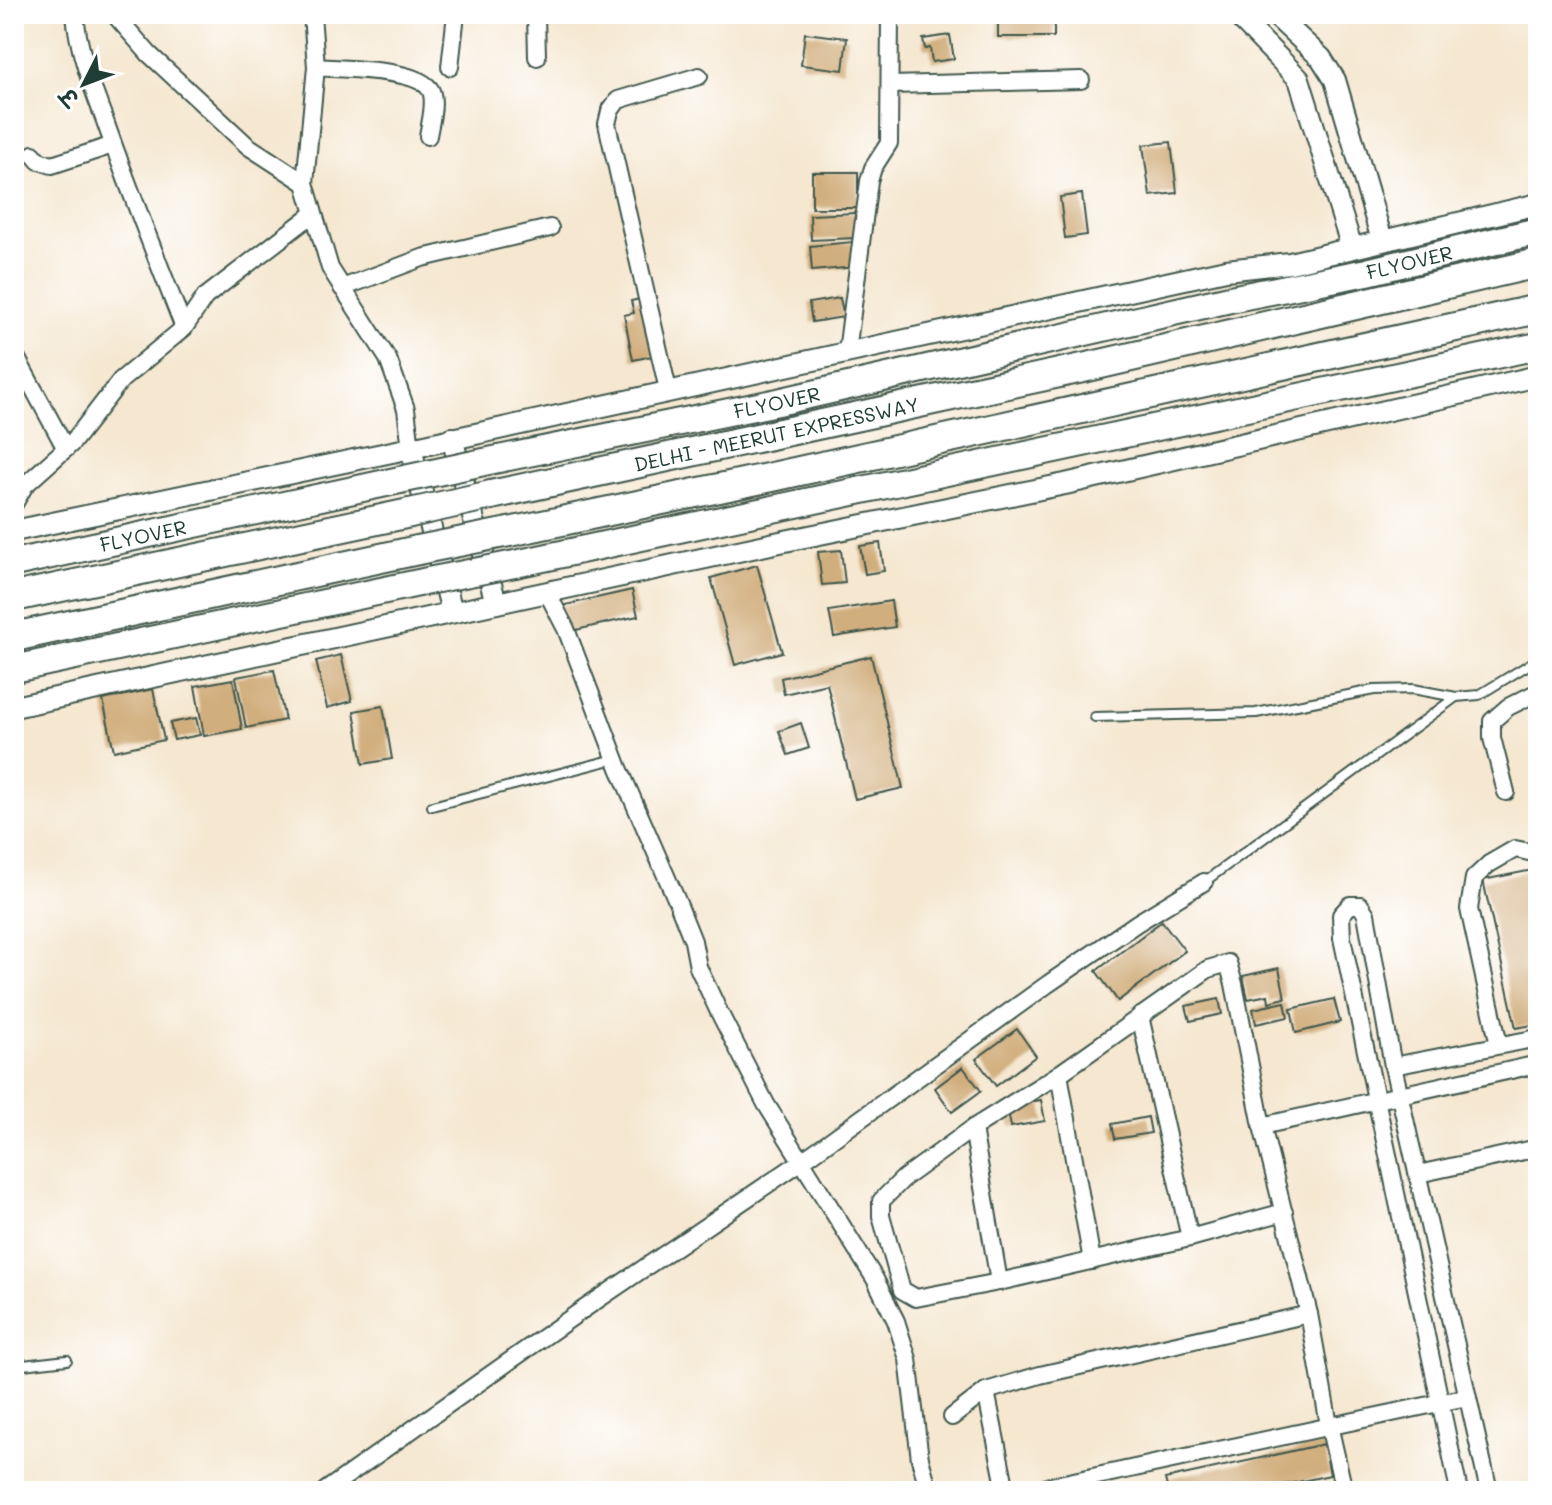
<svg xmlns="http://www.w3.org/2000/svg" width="1552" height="1505" font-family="Mali,'Playpen Sans Deva',sans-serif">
	<rect width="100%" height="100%" fill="#fff"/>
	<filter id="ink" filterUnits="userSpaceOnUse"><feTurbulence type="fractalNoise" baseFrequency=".0125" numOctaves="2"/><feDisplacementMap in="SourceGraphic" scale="16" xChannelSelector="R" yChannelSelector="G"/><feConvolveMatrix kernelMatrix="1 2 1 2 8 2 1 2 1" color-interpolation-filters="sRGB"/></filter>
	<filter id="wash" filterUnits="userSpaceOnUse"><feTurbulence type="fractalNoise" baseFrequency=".006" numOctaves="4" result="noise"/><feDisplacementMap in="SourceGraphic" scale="32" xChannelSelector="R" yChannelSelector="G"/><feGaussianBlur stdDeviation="1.8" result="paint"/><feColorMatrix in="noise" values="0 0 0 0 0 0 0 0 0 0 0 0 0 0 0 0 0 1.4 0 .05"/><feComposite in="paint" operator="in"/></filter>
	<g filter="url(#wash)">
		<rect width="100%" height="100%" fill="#f5e7d0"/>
		<g id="blocks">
			<!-- building -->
			<g fill="#d1ae7d">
				<rect x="998" y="14" width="56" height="23"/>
				<path d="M805,33L847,38L843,70L801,65Z"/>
				<path d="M950,35L954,59L932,62L930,48L925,49L923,39Z"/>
				<path d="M1171,142L1177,193L1150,196L1143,145Z"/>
				<rect x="812" y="172" width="46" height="36"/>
				<path d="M1082,194L1087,235L1065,238L1060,197Z"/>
				<path d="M855,213L856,238L811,240L810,215Z"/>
				<path d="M853,242L856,267L812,271L810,246Z"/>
				<path d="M645,298L657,355L633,360L624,315L634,313L631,301Z"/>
				<path d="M840,298L844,317L812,322L809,303Z"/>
				<path d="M880,543L884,571L865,574L860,546Z"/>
				<path d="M841,550L845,583L822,585L818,552Z"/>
				<path d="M757,565L782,652L735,665L711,578Z"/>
				<path d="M632,590L638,616L567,632L561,606Z"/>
				<path d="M891,601L895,627L834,637L829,611Z"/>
				<path d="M341,655L352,701L327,708L316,661Z"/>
				<path d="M871,656L903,788L855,799L827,684L784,694L781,678Z"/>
				<path d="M274,670L285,720L246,728L236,677Z"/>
				<path d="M233,679L242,729L204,736L195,686Z"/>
				<path d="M153,689L164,740L114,751L103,700Z"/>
				<path d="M383,706L392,759L363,764L354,711Z"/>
				<path d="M196,718L200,735L174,740L170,723Z"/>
				<path d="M801,723L809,748L788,755L779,731Z"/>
				<path d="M1538,869V1024L1516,1028L1483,880Z"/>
				<path d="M1162,921L1185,951L1118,1001L1096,971Z"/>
				<path d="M1279,968L1285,998L1269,1002L1268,995L1248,999L1243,976Z"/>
				<path d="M1219,999L1222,1014L1190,1021L1186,1006Z"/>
				<path d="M1334,999L1340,1022L1296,1033L1291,1009Z"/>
				<path d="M1285,1002L1288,1017L1256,1024L1253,1009Z"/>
				<path d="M1017,1029L1036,1056L996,1086L976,1059Z"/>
				<path d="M963,1067L981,1091L952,1112L935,1088Z"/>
				<path d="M1041,1100L1045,1121L1011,1127L1007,1106Z"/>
				<path d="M1148,1117L1151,1133L1115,1139L1112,1124Z"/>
				<path d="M1324,1444L1330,1475L1257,1491H1168L1165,1479Z"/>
			</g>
		</g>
	</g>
	<g filter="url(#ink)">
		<use href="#blocks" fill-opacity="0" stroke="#3f564b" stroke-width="2"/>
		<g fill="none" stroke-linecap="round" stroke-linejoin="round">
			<!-- service casing -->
			<g stroke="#3f564b" stroke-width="12">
				<g id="service">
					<path d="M1095,717L1256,713L1374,690L1413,689L1456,697L1479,695L1538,659"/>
					<path d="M432,806L615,759"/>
					<path d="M1204,882L1456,697"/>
					<path d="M14,1366L67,1360"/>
				</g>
			</g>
			<!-- minor casing -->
			<g stroke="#3f564b" stroke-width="20">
				<g id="minor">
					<path d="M75,14C78,51 92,86 105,121C129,190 157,259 184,328"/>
					<path d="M114,14L149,54L248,146L305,183"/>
					<path d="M312,14L316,67L305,183L330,268L388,359L406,409L411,448"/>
					<path d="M536,14L537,57"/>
					<path d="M316,67C340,69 420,68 431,91C436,103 430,123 428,136"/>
					<path d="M450,67L456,14"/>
					<path d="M890,85L1081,80"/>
					<path d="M33,154L39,161L52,165L113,145"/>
					<path d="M342,288L422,258L550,228"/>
					<path d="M847,352L869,181L873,168L889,143L890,14"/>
					<path d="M14,353L66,449"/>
					<path d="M668,390L607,124L610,111L618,100L699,76"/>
					<path d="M14,504L25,485L72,443L121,380L184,328L205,297L313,214"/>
					<path d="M547,592L566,629L619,768L677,901L693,941L698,967L719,1012L766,1104L875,1279L896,1321L908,1359L920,1459L929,1491"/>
					<path d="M1506,792L1492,738V721L1508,707L1538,692"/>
					<path d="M1140,1016L1190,1238"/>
					<path d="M1499,1045L1469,909L1474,878L1489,864L1515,849L1538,854"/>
					<path d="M1393,1066L1538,1038"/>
					<path d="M1059,1074L1092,1261"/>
					<path d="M1262,1126L1538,1064"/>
					<path d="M973,1128L999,1282"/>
					<path d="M1418,1174L1538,1148"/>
					<path d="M1284,1212L1190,1238L999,1282L916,1298L902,1290L881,1216V1201L904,1178L973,1128L1059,1074L1208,969L1228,963L1234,984L1262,1126L1309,1314L1329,1425L1344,1491"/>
					<path d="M952,1417L986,1391"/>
					<path d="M325,1491L578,1313L802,1161L1048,984L1137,923L1204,882"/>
					<path d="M1006,1491L986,1391L1040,1375L1309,1314"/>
					<path d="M1027,1491L1467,1397"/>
					<path d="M1459,1491L1342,938L1341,915L1350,905H1360L1366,914L1393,1066L1489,1491"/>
				</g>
			</g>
			<!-- tertiary casing -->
			<g stroke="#3f564b" stroke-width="24">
				<g id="tertiary">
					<path d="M1236,14L1299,79L1352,248"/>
					<path d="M1274,14L1321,58L1335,80L1382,240"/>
					<path d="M452,438L496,603"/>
					<path d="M411,448L452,612"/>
					<path d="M14,531L411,448L1226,270L1290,263L1538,204"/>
					<path d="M14,707L780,542L1065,484L1538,376"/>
				</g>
			</g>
			<!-- trunk casing -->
			<g stroke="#3f564b" stroke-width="30">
				<g id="trunk">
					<path id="s1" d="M479,463L778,402L1230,299L1367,272L1538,231"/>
					<path id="s2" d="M14,563L400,480"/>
					<path d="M515,564L1538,346"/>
					<path d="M14,669L428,581"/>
				</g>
			</g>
			<!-- motorway casing -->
			<g stroke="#3f564b" stroke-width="32">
				<g id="motorway">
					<path id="s3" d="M491,495L1092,366L1538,263"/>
					<path d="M509,532L772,477L1538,309"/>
					<path d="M14,597L410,513"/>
					<path d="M14,637L418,550"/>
				</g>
			</g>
			<!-- service -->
			<use href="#service" stroke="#fff" stroke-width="8"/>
			<!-- minor -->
			<use href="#minor" stroke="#fff" stroke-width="16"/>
			<!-- tertiary -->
			<use href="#tertiary" stroke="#fff" stroke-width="20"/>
			<!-- trunk -->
			<use href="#trunk" stroke="#fff" stroke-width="26"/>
			<!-- motorway -->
			<use href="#motorway" stroke="#fff" stroke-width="28"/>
			<!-- trunk-bridge casing -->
			<g stroke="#3f564b" stroke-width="30" stroke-linecap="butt">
				<g id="trunk-bridge">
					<path d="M400,480L479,463"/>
					<path d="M428,581L515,564"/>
				</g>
			</g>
			<!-- motorway-bridge casing -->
			<g stroke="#3f564b" stroke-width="32" stroke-linecap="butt">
				<g id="motorway-bridge">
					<path d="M410,513L491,495"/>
					<path d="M418,550L509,532"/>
				</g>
			</g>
			<!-- trunk-bridge -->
			<use href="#trunk-bridge" stroke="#fff" stroke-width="26"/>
			<!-- motorway-bridge -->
			<use href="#motorway-bridge" stroke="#fff" stroke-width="28"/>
		</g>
	</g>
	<g text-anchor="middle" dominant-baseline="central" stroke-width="6" stroke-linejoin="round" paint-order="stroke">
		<!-- street labels -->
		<g font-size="20" fill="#1f3d34" stroke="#fff">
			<text stroke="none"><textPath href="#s1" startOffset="952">FLYOVER</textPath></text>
			<text stroke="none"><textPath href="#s1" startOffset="304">FLYOVER</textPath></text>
			<text stroke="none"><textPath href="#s3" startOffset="292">DELHI - MEERUT EXPRESSWAY</textPath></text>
			<text stroke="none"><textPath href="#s2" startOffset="132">FLYOVER</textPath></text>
		</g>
	</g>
	<!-- margin -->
	<rect width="1552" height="1505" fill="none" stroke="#fff" stroke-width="48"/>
	<!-- north arrow -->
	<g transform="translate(84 84) rotate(228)" stroke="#ffffff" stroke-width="6" paint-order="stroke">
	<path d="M0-6L14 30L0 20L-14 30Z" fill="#1f3d34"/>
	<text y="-12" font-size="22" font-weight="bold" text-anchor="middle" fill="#1f3d34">उ</text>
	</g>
</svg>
